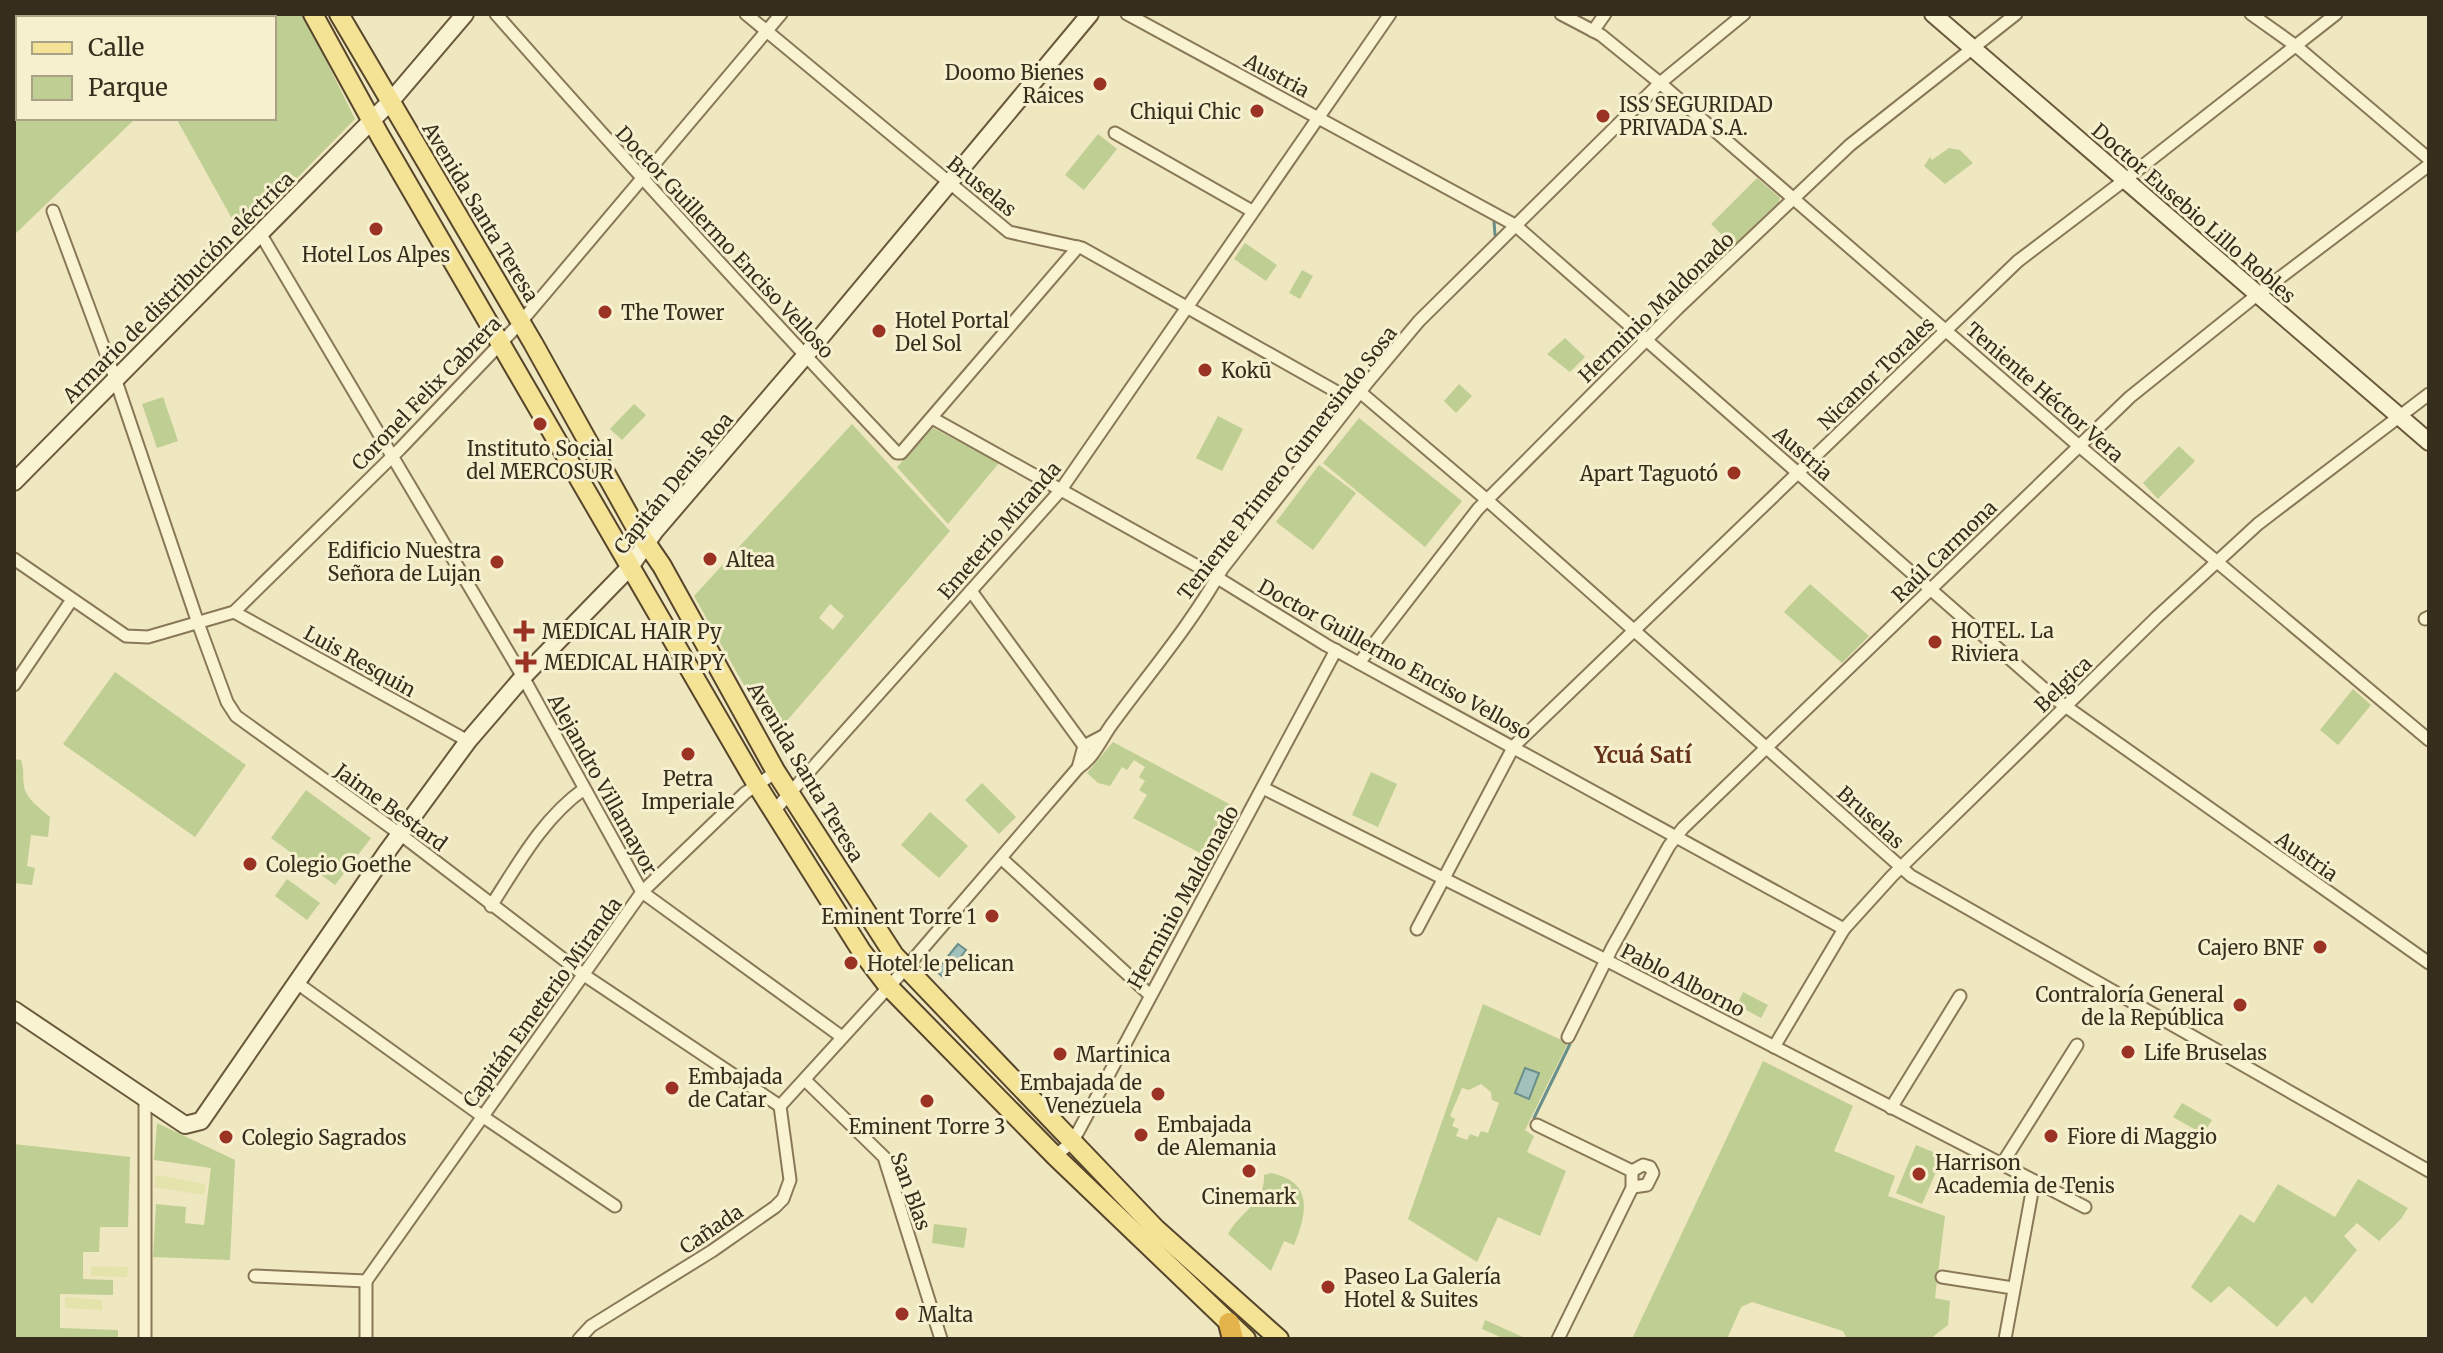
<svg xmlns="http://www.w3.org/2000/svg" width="2443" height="1353" font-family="Merriweather,serif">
	<rect width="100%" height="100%" fill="#efe7bf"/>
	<!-- farmland -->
	<g fill="#e5e3ac">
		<path d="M156,1175L206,1184L204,1195L154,1187Z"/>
		<path d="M91,1266L128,1267L127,1277L91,1276Z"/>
		<path d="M65,1297L102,1300V1310L65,1308Z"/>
	</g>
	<!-- green -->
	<g fill="#bfce93" fill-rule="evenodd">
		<path d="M14,14H303L355,119L241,235L176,118H274V18H18V118H136L14,235Z"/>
		<path d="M1098,134L1117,149L1084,190L1065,175Z"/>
		<path d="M1949,148L1960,150L1973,163L1945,184L1924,166L1930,157L1932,160Z"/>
		<path d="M1757,178L1780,198L1779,202L1733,246L1711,224Z"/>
		<path d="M1245,243L1277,265L1266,281L1234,259Z"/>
		<path d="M1302,270L1313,276L1300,299L1289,293Z"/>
		<path d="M1565,338L1585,357L1570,372L1547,354Z"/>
		<path d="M1459,384L1472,396L1456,413L1444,401Z"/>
		<path d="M163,397L178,441L157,448L142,404Z"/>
		<path d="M634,404L646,415L622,440L610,429Z"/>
		<path d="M1218,416L1243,429L1222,471L1196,458Z"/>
		<path d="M1359,418L1462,501L1425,547L1323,463Z"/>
		<path d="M852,424L950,531L773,737L694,596ZM830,604L844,616L833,630L819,618Z"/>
		<path d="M933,428L999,463L948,524L897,467Z"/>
		<path d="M2179,446L2195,461L2158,499L2143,483Z"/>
		<path d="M1319,465L1356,493L1313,550L1276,522Z"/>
		<path d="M1810,584L1869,636L1842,663L1784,612Z"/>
		<path d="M115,672L246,765L195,837L63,744Z"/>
		<path d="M2353,689L2371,705L2338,745L2320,730Z"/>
		<path d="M1113,742L1233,806L1206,856L1133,818L1147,795L1139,790L1145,781L1139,777L1145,767L1134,760L1127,770L1122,767L1110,786L1098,783L1087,773Z"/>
		<path d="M14,759L21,760C25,772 22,775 24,786C26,799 41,809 50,817L48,837L31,835L27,866L35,868L32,885L14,883Z"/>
		<path d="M1371,772L1397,784L1378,827L1352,815Z"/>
		<path d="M982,783L1016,817L999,834L965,800Z"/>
		<path d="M306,790L371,838L335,885L271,838Z"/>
		<path d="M930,812L968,846L939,878L901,845Z"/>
		<path d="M287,879L320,903L307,920L275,896Z"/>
		<path d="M1743,992L1768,1005L1761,1018L1737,1005Z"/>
		<path d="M1483,1004L1568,1043L1525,1130L1534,1136L1527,1152L1566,1171L1540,1236L1498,1217L1477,1262L1408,1219ZM1481,1084L1491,1092L1492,1100L1499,1103L1488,1133L1481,1131L1478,1137L1470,1134L1467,1140L1456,1136L1459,1129L1452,1126L1455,1119L1450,1116L1462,1088L1469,1090Z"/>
		<path d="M1763,1061L1853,1106L1834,1151L1895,1176L1888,1196L1945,1216L1935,1298L1950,1301L1948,1325L1930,1339H1847L1843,1331L1752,1302L1741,1307L1727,1339H1632Z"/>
		<path d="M2182,1103L2212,1120L2203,1134L2173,1117Z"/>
		<path d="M157,1123L235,1160L230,1260L153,1257L156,1204L186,1207L185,1223L204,1225L211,1168L154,1160Z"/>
		<path d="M14,1144L130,1157L128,1227H100L99,1252H83V1279L113,1280V1295L60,1294V1328L118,1330V1339H14Z"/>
		<path d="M1916,1145L1943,1156L1922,1204L1896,1193Z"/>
		<path d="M1271,1173C1314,1182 1307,1213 1294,1245L1284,1241L1271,1271L1228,1234C1239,1213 1266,1202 1264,1175Z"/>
		<path d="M2358,1179L2408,1208L2401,1219L2379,1241L2357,1223L2344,1236L2357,1250L2312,1304L2305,1296L2277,1327L2229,1286L2211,1303L2191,1287L2240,1214L2254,1223L2278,1184L2335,1217Z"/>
		<path d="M934,1224L967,1228L964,1248L932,1243Z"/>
		<path d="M1485,1320L1527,1339H1505L1482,1329Z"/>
	</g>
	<!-- water -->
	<g fill="#a2c1bc" stroke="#698f8a" stroke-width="2">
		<path d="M958,944L966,950L944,978L936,971Z"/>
		<path d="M1525,1068L1539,1073L1529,1099L1515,1093Z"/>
	</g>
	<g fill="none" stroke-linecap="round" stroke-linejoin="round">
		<!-- stream -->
		<g stroke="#698f8a" stroke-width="3">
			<path d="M1494,221L1495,235"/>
			<path d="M1534,1118L1570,1044"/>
		</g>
		<!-- street casing -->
		<g stroke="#897857" stroke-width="15">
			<g id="street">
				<path d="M496,14C627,163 761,309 897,453H901L1078,247"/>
				<path d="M746,14L1009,232L1082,248L1353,401"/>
				<path d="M1127,14L1515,225L2058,701L2429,963"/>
				<path d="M1561,14L1601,35L1660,83L2072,440L2429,740"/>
				<path d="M2251,14L2296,46L2429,159"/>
				<path d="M1593,31L1605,14"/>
				<path d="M1115,133L1252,211"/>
				<path d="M53,211L115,378L198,623L227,702L236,716L400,834L584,975L780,1106"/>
				<path d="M260,233L523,677L642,892L842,1037"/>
				<path d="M1360,392L1487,500L1911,876L2429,1171"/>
				<path d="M932,418L1208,572L1326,645L1844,929"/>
				<path d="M14,559L126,636L148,637L234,612L400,449L520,323L781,14"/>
				<path d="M971,591L1084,746"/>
				<path d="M234,612L468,741"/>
				<path d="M2425,619L2429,617"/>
				<path d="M1359,663L1478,509L1678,308L1850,145L2016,14"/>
				<path d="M14,685L71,601"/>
				<path d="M1078,768C1096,756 1102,736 1115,720C1151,671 1192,623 1222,569L1367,383L1419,321L1660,83L1744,14"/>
				<path d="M1263,788L1598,956L2085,1207"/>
				<path d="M773,812L1060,491L1390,14"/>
				<path d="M1001,858L1150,995"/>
				<path d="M491,906C518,864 543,818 584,789"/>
				<path d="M1417,929L1514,746L2018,261L2126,179L2336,14"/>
				<path d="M297,983L482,1116L615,1206"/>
				<path d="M1568,1037L1612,948L1669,846L1683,828L2130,397L2257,295L2429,165"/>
				<path d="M1774,1047L1844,929L1892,876L2157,617L2258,524L2429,394"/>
				<path d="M805,1080L884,1157L941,1339"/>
				<path d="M145,1097V1339"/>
				<path d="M780,1106L905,969L1078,768L1084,746L1103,736"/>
				<path d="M1891,1108L1960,996"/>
				<path d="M1537,1125L1632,1171V1188L1558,1339"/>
				<path d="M1055,1156L1072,1142L1079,1130L1336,650"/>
				<path d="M2002,1164L2077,1045"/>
				<path d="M1632,1171L1643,1165L1650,1167L1653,1173L1647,1185L1633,1187"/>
				<path d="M255,1276L366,1281"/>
				<path d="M1942,1277L2013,1288"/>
				<path d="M366,1281L642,892L745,793L776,772"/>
				<path d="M366,1281V1339"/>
				<path d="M579,1339L591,1326L712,1251L775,1207L783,1199L790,1180L780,1106"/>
				<path d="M2005,1339L2034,1181"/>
			</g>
		</g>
		<!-- secondary casing -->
		<g stroke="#6a583a" stroke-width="20">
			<g id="secondary">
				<path d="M1933,14L2429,442"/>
				<path d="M14,482L390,102L465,14"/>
				<path d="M14,1010L185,1125L201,1121L386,853L468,741L523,677L630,567L655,531L805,356L1090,14"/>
			</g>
		</g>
		<!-- primary casing -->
		<g stroke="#56452b" stroke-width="22">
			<g id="primary">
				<path d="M313,14L380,136L757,785L862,952L888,986L1055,1156L1246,1339"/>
				<path d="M339,14L533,343L636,528L662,566L776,772L894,955L1156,1229L1279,1339"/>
			</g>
		</g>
		<!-- highway casing -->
		<g stroke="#56452b" stroke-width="24">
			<path id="highway" d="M1229,1323L1233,1339"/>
		</g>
		<!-- street -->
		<use href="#street" stroke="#faf3d2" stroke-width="11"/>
		<!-- secondary -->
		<use href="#secondary" stroke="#faf3d2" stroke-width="16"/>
		<!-- primary -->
		<use href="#primary" stroke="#f5e395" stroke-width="18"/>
		<!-- highway -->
		<use href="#highway" stroke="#e3b44b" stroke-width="20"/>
	</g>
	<!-- markers -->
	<g fill="#9a3324" stroke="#f7f0cf" stroke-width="3">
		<circle cx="1100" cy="84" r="8"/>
		<circle cx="1257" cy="111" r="8"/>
		<circle cx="1603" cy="116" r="8"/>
		<circle cx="376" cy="229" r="8"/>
		<circle cx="605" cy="312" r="8"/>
		<circle cx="879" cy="331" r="8"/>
		<circle cx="1205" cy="370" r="8"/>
		<circle cx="540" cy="424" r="8"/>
		<circle cx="1734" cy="473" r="8"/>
		<circle cx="710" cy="559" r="8"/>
		<circle cx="497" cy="562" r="8"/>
		<path d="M520 619h8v8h8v8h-8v8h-8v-8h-8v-8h8z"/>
		<circle cx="1935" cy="642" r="8"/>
		<path d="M522 650h8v8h8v8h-8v8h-8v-8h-8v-8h8z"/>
		<circle cx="688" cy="754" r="8"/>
		<circle cx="250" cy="864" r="8"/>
		<circle cx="992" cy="916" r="8"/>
		<circle cx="2320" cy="947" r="8"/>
		<circle cx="851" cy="963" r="8"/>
		<circle cx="2240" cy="1005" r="8"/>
		<circle cx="2128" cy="1052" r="8"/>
		<circle cx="1060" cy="1054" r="8"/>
		<circle cx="672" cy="1088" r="8"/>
		<circle cx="1158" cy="1094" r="8"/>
		<circle cx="927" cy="1101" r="8"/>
		<circle cx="1141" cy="1135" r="8"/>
		<circle cx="2051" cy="1136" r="8"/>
		<circle cx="226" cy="1137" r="8"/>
		<circle cx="1249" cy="1171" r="8"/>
		<circle cx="1919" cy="1174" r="8"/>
		<circle cx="1328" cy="1287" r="8"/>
		<circle cx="902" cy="1314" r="8"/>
	</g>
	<g text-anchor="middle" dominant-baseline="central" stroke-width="6" stroke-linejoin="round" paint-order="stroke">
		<!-- poi labels -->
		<g font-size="20" fill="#372d1c" stroke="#f7f0cf" text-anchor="start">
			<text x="1084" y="72" text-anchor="end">Doomo Bienes<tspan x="1084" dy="23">Raices</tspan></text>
			<text x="1619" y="104">ISS SEGURIDAD<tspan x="1619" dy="23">PRIVADA S.A.</tspan></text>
			<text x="1241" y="111" text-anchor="end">Chiqui Chic</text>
			<text x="376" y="254" text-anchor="middle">Hotel Los Alpes</text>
			<text x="621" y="312">The Tower</text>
			<text x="895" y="320">Hotel Portal<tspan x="895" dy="23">Del Sol</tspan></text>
			<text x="1221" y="370">Kokū</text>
			<text x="540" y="448" text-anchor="middle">Instituto Social<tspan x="540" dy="23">del MERCOSUR</tspan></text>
			<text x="1718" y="473" text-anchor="end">Apart Taguotó</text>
			<text x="481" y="550" text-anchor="end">Edificio Nuestra<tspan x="481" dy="23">Señora de Lujan</tspan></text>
			<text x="726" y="559">Altea</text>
			<text x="1951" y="630">HOTEL. La<tspan x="1951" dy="23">Riviera</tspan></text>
			<text x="542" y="631">MEDICAL HAIR Py</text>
			<text x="544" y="662">MEDICAL HAIR PY</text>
			<text x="688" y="778" text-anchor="middle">Petra<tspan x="688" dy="23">Imperiale</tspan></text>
			<text x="266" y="864">Colegio Goethe</text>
			<text x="976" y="916" text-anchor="end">Eminent Torre 1</text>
			<text x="2304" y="947" text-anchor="end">Cajero BNF</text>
			<text x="867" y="963">Hotel le pelican</text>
			<text x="2224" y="994" text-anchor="end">Contraloría General<tspan x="2224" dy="23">de la República</tspan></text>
			<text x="2144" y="1052">Life Bruselas</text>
			<text x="1076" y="1054">Martinica</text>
			<text x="688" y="1076">Embajada<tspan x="688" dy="23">de Catar</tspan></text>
			<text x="1142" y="1082" text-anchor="end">Embajada de<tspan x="1142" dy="23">Venezuela</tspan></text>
			<text x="1157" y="1124">Embajada<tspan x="1157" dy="23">de Alemania</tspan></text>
			<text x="927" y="1126" text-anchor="middle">Eminent Torre 3</text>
			<text x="2067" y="1136">Fiore di Maggio</text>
			<text x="242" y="1137">Colegio Sagrados</text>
			<text x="1935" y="1162">Harrison<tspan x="1935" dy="23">Academia de Tenis</tspan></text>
			<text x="1249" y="1196" text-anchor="middle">Cinemark</text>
			<text x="1344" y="1276">Paseo La Galería<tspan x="1344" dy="23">Hotel &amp; Suites</tspan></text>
			<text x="918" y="1314">Malta</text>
		</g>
		<!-- street labels -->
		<g font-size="20" fill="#372d1c" stroke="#f7f0cf">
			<text transform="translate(1277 75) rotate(28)">Austria</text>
			<text transform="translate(982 186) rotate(39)">Bruselas</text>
			<text transform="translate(481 212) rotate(59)">Avenida Santa Teresa</text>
			<text transform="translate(2194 213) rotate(41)">Doctor Eusebio Lillo Robles</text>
			<text transform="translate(725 242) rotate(47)">Doctor Guillermo Enciso Velloso</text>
			<text transform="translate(178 287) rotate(-45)">Armario de distribución eléctrica</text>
			<text transform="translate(1656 307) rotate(-44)">Herminio Maldonado</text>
			<text transform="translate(1876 373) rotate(-44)">Nicanor Torales</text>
			<text transform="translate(2045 392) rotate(41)">Teniente Héctor Vera</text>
			<text transform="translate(426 393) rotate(-46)">Coronel Felix Cabrera</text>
			<text transform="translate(1803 453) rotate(41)">Austria</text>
			<text transform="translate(1287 463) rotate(-52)">Teniente Primero Gumersindo Sosa</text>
			<text transform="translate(673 483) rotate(-51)">Capitán Denis Roa</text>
			<text transform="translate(999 530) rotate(-49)">Emeterio Miranda</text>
			<text transform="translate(1944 551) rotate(-44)">Raúl Carmona</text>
			<text transform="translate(1395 659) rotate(29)">Doctor Guillermo Enciso Velloso</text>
			<text transform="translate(360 661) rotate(29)">Luis Resquin</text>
			<text transform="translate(2063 684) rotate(-44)">Belgica</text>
			<text transform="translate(806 772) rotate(59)">Avenida Santa Teresa</text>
			<text transform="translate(603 784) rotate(61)">Alejandro Villamayor</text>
			<text transform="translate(391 807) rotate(36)">Jaime Bestard</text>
			<text transform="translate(1871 817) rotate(42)">Bruselas</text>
			<text transform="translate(2307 856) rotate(35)">Austria</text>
			<text transform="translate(1183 897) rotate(-61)">Herminio Maldonado</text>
			<text transform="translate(1683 980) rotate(27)">Pablo Alborno</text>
			<text transform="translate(542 1002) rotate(-54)">Capitán Emeterio Miranda</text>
			<text transform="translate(911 1191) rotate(70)">San Blas</text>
			<text transform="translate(711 1229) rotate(-34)">Cañada</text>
		</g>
		<!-- neighbourhood labels -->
		<g font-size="22" font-weight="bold" fill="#66331a" stroke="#f7f0cf">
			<text x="1643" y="755">Ycuá Satí</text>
		</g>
	</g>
	<!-- border -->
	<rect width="2443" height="1353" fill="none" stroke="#372d1c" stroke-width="32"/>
	<!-- legend -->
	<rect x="16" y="16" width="260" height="104" fill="#f7f0cf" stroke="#aaa287" stroke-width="2"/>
	<rect x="32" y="42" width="40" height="12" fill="#f5e395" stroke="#aaa287" stroke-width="2"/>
	<text x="88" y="56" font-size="24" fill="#372d1c">Calle</text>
	<rect x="32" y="76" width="40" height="24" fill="#bfce93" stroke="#aaa287" stroke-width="2"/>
	<text x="88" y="96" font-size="24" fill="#372d1c">Parque</text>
</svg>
